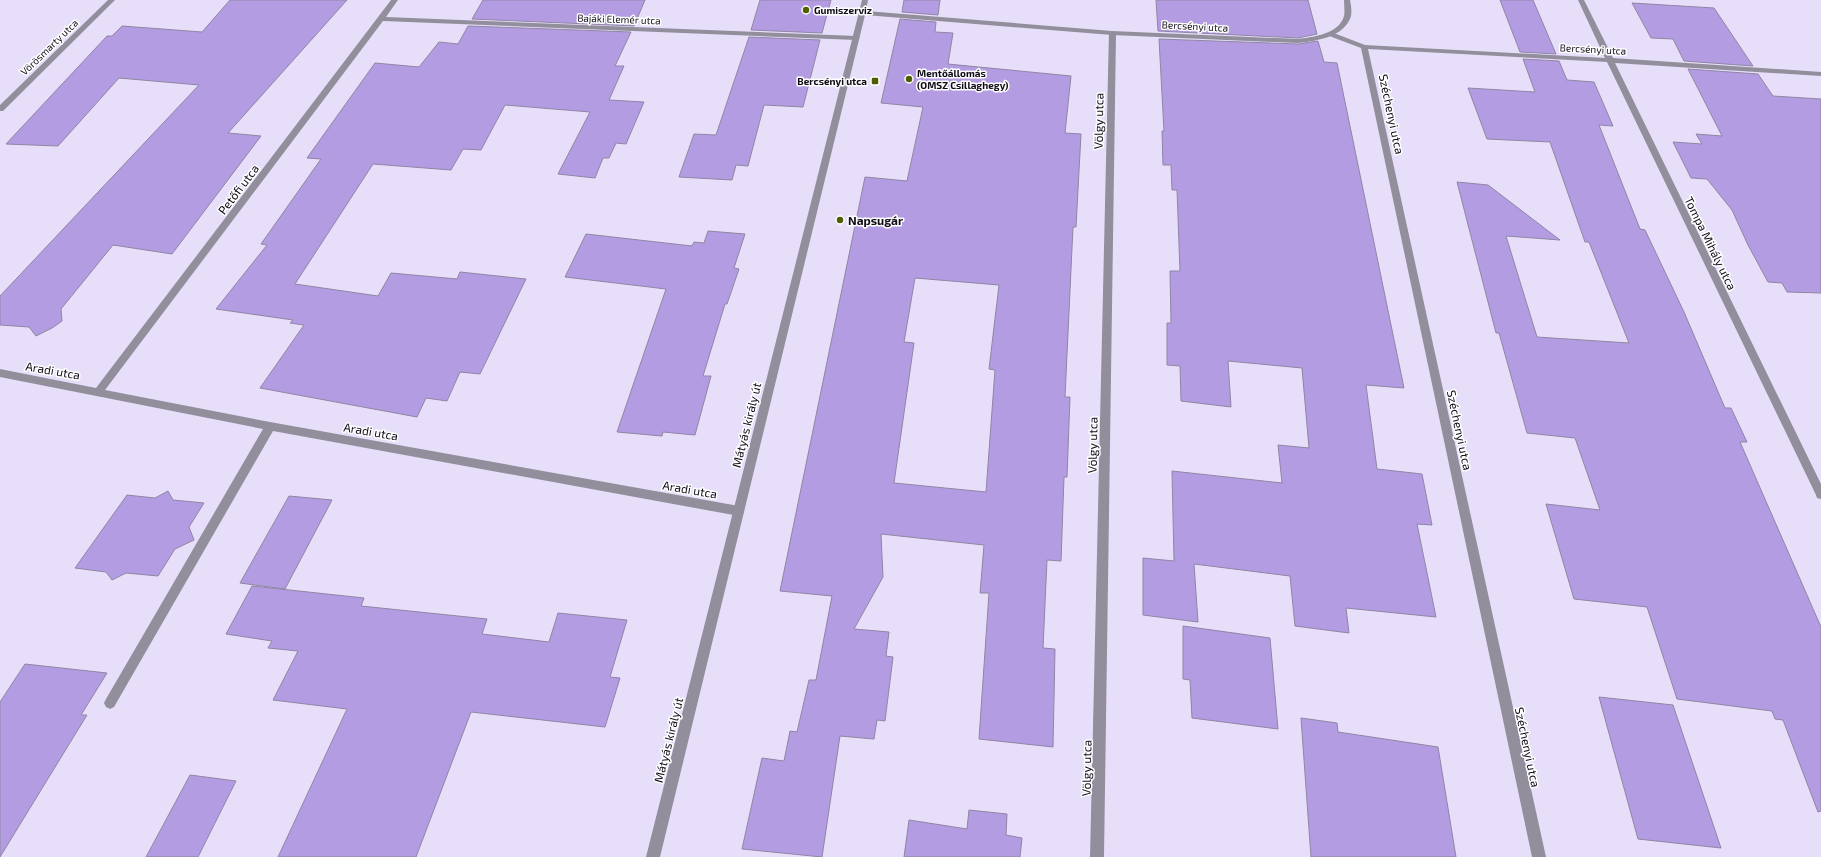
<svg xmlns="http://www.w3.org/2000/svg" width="1821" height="857" font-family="'Exo 2',sans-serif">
	<rect width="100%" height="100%" fill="#e7dffa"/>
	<!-- building -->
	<g fill="#b49ce2" stroke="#8f85a4" fill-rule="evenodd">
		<path d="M230,0H347L228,133L261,136L172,254L113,245L61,309L62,321L52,328L36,336L29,327L0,325V296L199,85L119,78L58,146L6,144L107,36H112L122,26L202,32Z"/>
		<path d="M483,0H645L634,26L472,19Z"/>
		<path d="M760,0H831L822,33L751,30Z"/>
		<path d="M904,0H940L938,15L902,12Z"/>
		<path d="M1156,0H1308L1317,34L1298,38L1158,31Z"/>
		<path d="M1500,0H1533L1556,54L1520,52Z"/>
		<path d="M1632,3L1714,8L1753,66L1684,61L1673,39L1651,38Z"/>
		<path d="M900,19L936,22L935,32L953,33L948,64L1071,76L1065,133L1081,134L1076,227H1073L1065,397H1070L1067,477H1064L1061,561L1047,560L1043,648L1055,649L1053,747L979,739L989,593H980L984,545L881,534L883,577L854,629L889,632L886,656L893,657L885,721L877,720L874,739L840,736L822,857L742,849L762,758L784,761L790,731L797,732L809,680H816L832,596L780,591L865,177L907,181L923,107L881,103ZM915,278L999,285L989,369L995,370L986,492L894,483L914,343L904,342Z"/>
		<path d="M468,26L631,32L615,66H624L609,100L644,102L626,144L616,143L609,158H603L595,178L558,174L590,112L505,105L481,150L463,149L451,170L373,164L295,284L378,296L391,273L457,279L460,272L526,279L480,374L460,372L447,401L426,398L417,417L260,388L304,325L290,323L293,320L216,309L267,245L261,244L321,159L307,158L375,63L419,67L439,42L458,44Z"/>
		<path d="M749,37L820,40L803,107L764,105L748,166L736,165L732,180L679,177L694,134L716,135Z"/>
		<path d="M1159,39L1298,44L1318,41L1324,62L1337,63L1404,388L1366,385L1377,469L1422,474L1432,525L1417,524L1436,617L1346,608L1349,633L1295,626L1290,576L1194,564L1198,622L1143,615V558L1174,561L1172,471L1282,483L1278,445L1309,448L1302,368L1228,361L1231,407L1181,401L1180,366L1167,365V323H1171L1170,271H1180L1177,190H1172L1171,165H1163L1162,131H1164Z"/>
		<path d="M1523,59L1559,61L1567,80L1594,82L1613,126L1599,125L1640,229L1645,230L1684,312L1725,408H1731L1747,442H1740L1821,627V811L1818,812L1783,720L1775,719L1772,711L1677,699L1647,607L1574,599L1546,504L1600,510L1575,438L1527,433L1499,333H1496L1457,182L1488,185L1560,240L1506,236L1537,337L1629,343L1589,242H1585L1550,142L1487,139L1468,88L1535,92Z"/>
		<path d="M1688,69L1758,74L1773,96L1821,99V293L1787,292L1782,283L1768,282L1748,245L1732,210L1707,179L1691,178L1673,142L1702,144L1696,134L1722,136Z"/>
		<path d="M708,231L745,234L734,268L739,269L727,304H725L703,376H711L695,435L663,432L662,436L617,432L666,289L565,277L586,234L692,246L694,242L704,243Z"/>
		<path d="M168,491L173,500L204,503L189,527L194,540L175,549L158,576L126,573L112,580L106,572L75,568L127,495L155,498Z"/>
		<path d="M289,496L332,500L285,589L240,583Z"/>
		<path d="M252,586L364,598L361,606L487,619L482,634L549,642L558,613L627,620L610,677L620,678L605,727L471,712L416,857H278L347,709L273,700L298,651L268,648L272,641L226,634Z"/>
		<path d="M1183,626L1270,638L1278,729L1192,718L1190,680L1183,679Z"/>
		<path d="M25,664L107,673L81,715H87L0,857V702Z"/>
		<path d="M1599,697L1673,705L1721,848L1638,839Z"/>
		<path d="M1301,718L1337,723L1338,732L1438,747L1456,857H1311Z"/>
		<path d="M190,775L236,781L198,857H146Z"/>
		<path d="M969,810L1007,814L1006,835L1022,838L1020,857H904L909,820L967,829Z"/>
	</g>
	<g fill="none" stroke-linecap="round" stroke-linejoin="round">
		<!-- minor -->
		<g fill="#928e9c" fill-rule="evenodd">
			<path d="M108,0H115L3,111H0V105Z"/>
			<path d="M391,0H398L386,17L856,36L860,38L856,40L383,21L105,390L270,422L739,506L743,508L744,511L743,514L739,516L273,431L114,707L110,709L106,707L104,703L106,699L263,429L0,377V369L96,388Z"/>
			<path d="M1578,0H1584L1613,58L1821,72V76L1615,63L1821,484V499L1817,498L1816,495L1607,62L1368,49L1546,857H1532L1361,48L1324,34L1331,32L1365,45L1605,58Z"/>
			<path d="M1109,31L1116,33L1104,857H1090Z"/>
		</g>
		<!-- tertiary -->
		<path fill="#928e9c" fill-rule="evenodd" d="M862,0H868L866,11L1112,31L1298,39C1313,37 1339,34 1344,16C1345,11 1344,5 1344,0H1350C1351,5 1352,11 1351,16C1345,37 1316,41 1298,43L1112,35L865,15L660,857H646Z"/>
	</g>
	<!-- markers -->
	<g fill="#4f5e00" stroke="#fff" stroke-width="1.5">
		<circle cx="806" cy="10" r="4"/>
		<circle cx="909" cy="79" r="4"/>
		<rect x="871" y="77" width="8" height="8" rx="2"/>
		<circle cx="840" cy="220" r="4"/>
	</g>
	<g text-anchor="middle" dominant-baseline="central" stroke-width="3" stroke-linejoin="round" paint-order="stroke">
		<!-- far-poi labels -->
		<g font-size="10" font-weight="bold" fill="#100c17" stroke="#fff" text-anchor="start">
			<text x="814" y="10">Gumiszerviz</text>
			<text x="917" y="73">Mentőállomás<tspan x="917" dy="12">(OMSZ Csillaghegy)</tspan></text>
			<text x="867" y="81" text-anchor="end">Bercsényi utca</text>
		</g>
		<!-- far-street labels -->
		<g font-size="10" fill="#100c17" stroke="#fff">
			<text transform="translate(619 19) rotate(2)">Bajáki Elemér utca</text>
			<text transform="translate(1195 26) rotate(3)">Bercsényi utca</text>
			<text transform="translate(49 47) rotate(-44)">Vörösmarty utca</text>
			<text transform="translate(1593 49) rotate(3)">Bercsényi utca</text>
		</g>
		<!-- street labels -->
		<g font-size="12" fill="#100c17" stroke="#fff">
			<text transform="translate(1392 114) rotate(78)">Széchenyi utca</text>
			<text transform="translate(1098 121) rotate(-89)">Völgy utca</text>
			<text transform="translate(238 189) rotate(-53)">Petőfi utca</text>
			<text transform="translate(1711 243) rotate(64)">Tompa Mihály utca</text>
			<text transform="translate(53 370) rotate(10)">Aradi utca</text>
			<text transform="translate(746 425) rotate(-76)">Mátyás király út</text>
			<text transform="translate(1460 430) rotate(78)">Széchenyi utca</text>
			<text transform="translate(371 431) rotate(10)">Aradi utca</text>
			<text transform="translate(1092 445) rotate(-89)">Völgy utca</text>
			<text transform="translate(690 489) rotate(10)">Aradi utca</text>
			<text transform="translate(668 740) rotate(-76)">Mátyás király út</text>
			<text transform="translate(1528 747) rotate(78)">Széchenyi utca</text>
			<text transform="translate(1086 768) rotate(-89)">Völgy utca</text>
		</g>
		<!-- poi labels -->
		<g font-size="12" font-weight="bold" fill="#100c17" stroke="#fff" text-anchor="start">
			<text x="848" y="220">Napsugár</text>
		</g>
	</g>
</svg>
